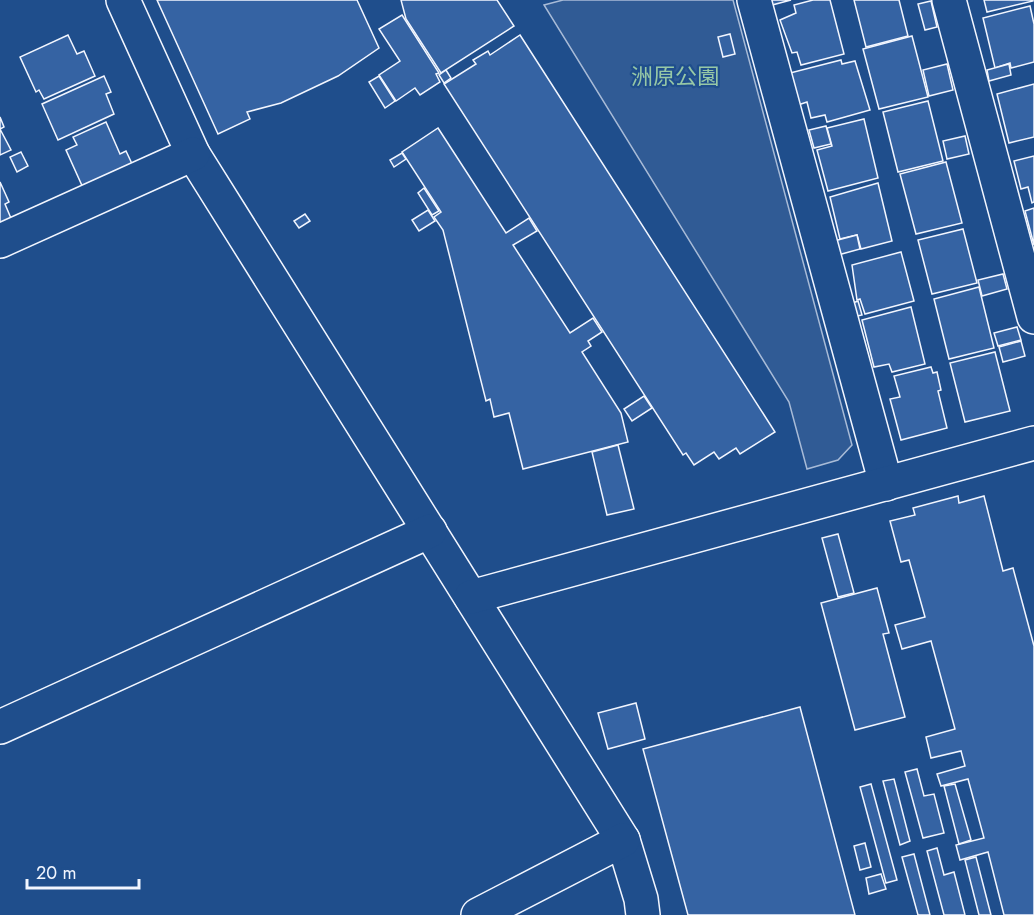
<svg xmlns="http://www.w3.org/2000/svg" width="1034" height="915" font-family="Jost,'Noto Sans JP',sans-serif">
	<rect width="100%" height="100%" fill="#1f4e8c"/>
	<!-- green -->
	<path fill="#305b95" stroke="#a8bbd7" stroke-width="1.5" d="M563,0H733L852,445L838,460L807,469L789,402L544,5Z"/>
	<!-- building -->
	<g fill="#3563a3" stroke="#f2f6ff" stroke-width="1.5">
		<path d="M157,0H357L379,48L338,76L281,103L247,112L250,119L218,134Z"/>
		<path d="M401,0H497L514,26L441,73L406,19Z"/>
		<path d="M770,0H791L772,5Z"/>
		<path d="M813,0H830L844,54L801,65L797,52L792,53L780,20L796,13L794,5Z"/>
		<path d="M854,0H899L908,36L866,47Z"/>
		<path d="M984,0H1033V1L987,12Z"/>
		<path d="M931,1L937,27L925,30L918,4Z"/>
		<path d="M1030,6L1034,24V62L1011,68L1010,63L995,68L983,18Z"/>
		<path d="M402,15L439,73L436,74L440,82L420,95L415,88L396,101L379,75L400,61L379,29Z"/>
		<path d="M730,34L735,54L723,57L718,37Z"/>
		<path d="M68,35L77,54L84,51L95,76L44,99L39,90L36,92L20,57Z"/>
		<path d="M520,35L775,432L740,454L736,448L719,459L714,452L694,465L686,453L683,455L444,84L476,64L473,60L488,51L490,55Z"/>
		<path d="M912,36L928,97L879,109L863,49Z"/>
		<path d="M841,60L842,64L855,61L870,110L827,122L825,115L811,118L807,102L798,105L790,73Z"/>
		<path d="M947,64L953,90L929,96L923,70Z"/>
		<path d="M1009,64L1011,75L989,81L987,70Z"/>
		<path d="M446,70L451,78L444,83L439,75Z"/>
		<path d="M104,76L111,92L106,94L114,114L58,140L42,104Z"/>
		<path d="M379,76L395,101L385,108L369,82Z"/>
		<path d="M1034,84V137L1009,143L997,94Z"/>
		<path d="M928,101L943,161L898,172L883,112Z"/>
		<path d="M0,117L4,127L0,129L11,150L0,155Z"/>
		<path d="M864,119L878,178L828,191L817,150L832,146L827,128Z"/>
		<path d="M106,122L120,154L126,151L134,168L84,190L66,150L77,145L73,137Z"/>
		<path d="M826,126L831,144L814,148L809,130Z"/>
		<path d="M438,128L506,233L529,218L537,231L513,245L570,333L593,318L602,332L588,341L591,346L582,352L621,413L628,442L523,469L509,413L494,417L490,399L486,401L443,230L434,217L441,212L402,152Z"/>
		<path d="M965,136L969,154L947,159L943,141Z"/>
		<path d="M21,152L28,166L17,172L10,157Z"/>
		<path d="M402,153L406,159L394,167L390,160Z"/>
		<path d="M1034,156V202L1032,203L1028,187L1021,189L1014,161Z"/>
		<path d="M946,162L962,223L916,234L900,174Z"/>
		<path d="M0,182L9,202L5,204L13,223L0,229Z"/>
		<path d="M878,183L892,241L861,249L857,235L840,239L830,197Z"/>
		<path d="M424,188L439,211L432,215L418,193Z"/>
		<path d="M1034,208V245L1025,211Z"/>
		<path d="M428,210L435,221L419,231L412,220Z"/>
		<path d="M305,214L310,221L299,228L294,221Z"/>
		<path d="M963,229L977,283L932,294L918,240Z"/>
		<path d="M857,235L860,249L838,255L834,241Z"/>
		<path d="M901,252L914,301L865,314L860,299L857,300L852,265Z"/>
		<path d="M1003,274L1007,289L982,296L978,280Z"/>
		<path d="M979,287L994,348L949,359L934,299Z"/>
		<path d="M858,301L862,315L853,317L850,304Z"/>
		<path d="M911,307L925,364L892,372L889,364L874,367L862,320Z"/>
		<path d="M1017,327L1021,340L998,346L994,333Z"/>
		<path d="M1021,341L1025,356L1003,362L999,347Z"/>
		<path d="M995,352L1010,411L965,422L950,363Z"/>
		<path d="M931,367L933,373L937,372L941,390L938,391L947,428L901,440L890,399L900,397L894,376Z"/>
		<path d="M644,396L652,408L632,421L624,409Z"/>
		<path d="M618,445L634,509L607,515L592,452Z"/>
		<path d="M958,496L959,503L984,496L1003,571L1013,568L1034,646V915H1004L988,852L960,860L956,845L984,838L968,779L941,786L937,774L965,766L961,751L931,758L926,737L955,729L931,641L902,649L895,625L925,617L909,560L901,562L890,521L915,515L913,508Z"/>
		<path d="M838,534L854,593L838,597L822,538Z"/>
		<path d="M877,588L889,633L883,634L905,717L855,730L821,603Z"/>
		<path d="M636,703L645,739L608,749L598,713Z"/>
		<path d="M800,707L855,915H688L643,749Z"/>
		<path d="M917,769L924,796L934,794L944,833L923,838L905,772Z"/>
		<path d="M894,779L910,841L900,845L883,781Z"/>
		<path d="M871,784L897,880L886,883L860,787Z"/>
		<path d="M955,784L971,840L959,844L944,786Z"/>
		<path d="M865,843L871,867L860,870L854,846Z"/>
		<path d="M937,848L944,875L954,872L965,915H944L927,851Z"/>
		<path d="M914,854L930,915H918L902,857Z"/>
		<path d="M976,857L991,915H979L965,860Z"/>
		<path d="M881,874L886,889L869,894L866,878Z"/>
	</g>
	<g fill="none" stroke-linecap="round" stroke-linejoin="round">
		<!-- minor casing -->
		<g stroke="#f2f6ff" stroke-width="36">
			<g id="minor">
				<path d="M123,0L193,154L623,840L641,899L643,915"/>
				<path d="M754,0L886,484"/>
				<path d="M949,0L1034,317"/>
				<path d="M0,241L193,154"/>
				<path d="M471,597L1034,443"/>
				<path d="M0,727L430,531"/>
				<path d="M478,915L623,840"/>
			</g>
		</g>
		<!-- minor -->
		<use href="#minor" stroke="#1f4e8c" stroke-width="33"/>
	</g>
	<g text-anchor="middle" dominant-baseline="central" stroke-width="4.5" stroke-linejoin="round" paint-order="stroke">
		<!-- park labels -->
		<g font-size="22" fill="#97c8a6" stroke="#1f4e8c">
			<text x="675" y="76">洲原公園</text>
		</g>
	</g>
	<!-- scale -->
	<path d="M27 879v9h112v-9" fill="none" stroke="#f2f6ff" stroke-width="3"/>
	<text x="36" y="879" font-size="18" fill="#f2f6ff" stroke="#1f4e8c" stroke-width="4.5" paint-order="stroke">20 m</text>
</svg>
